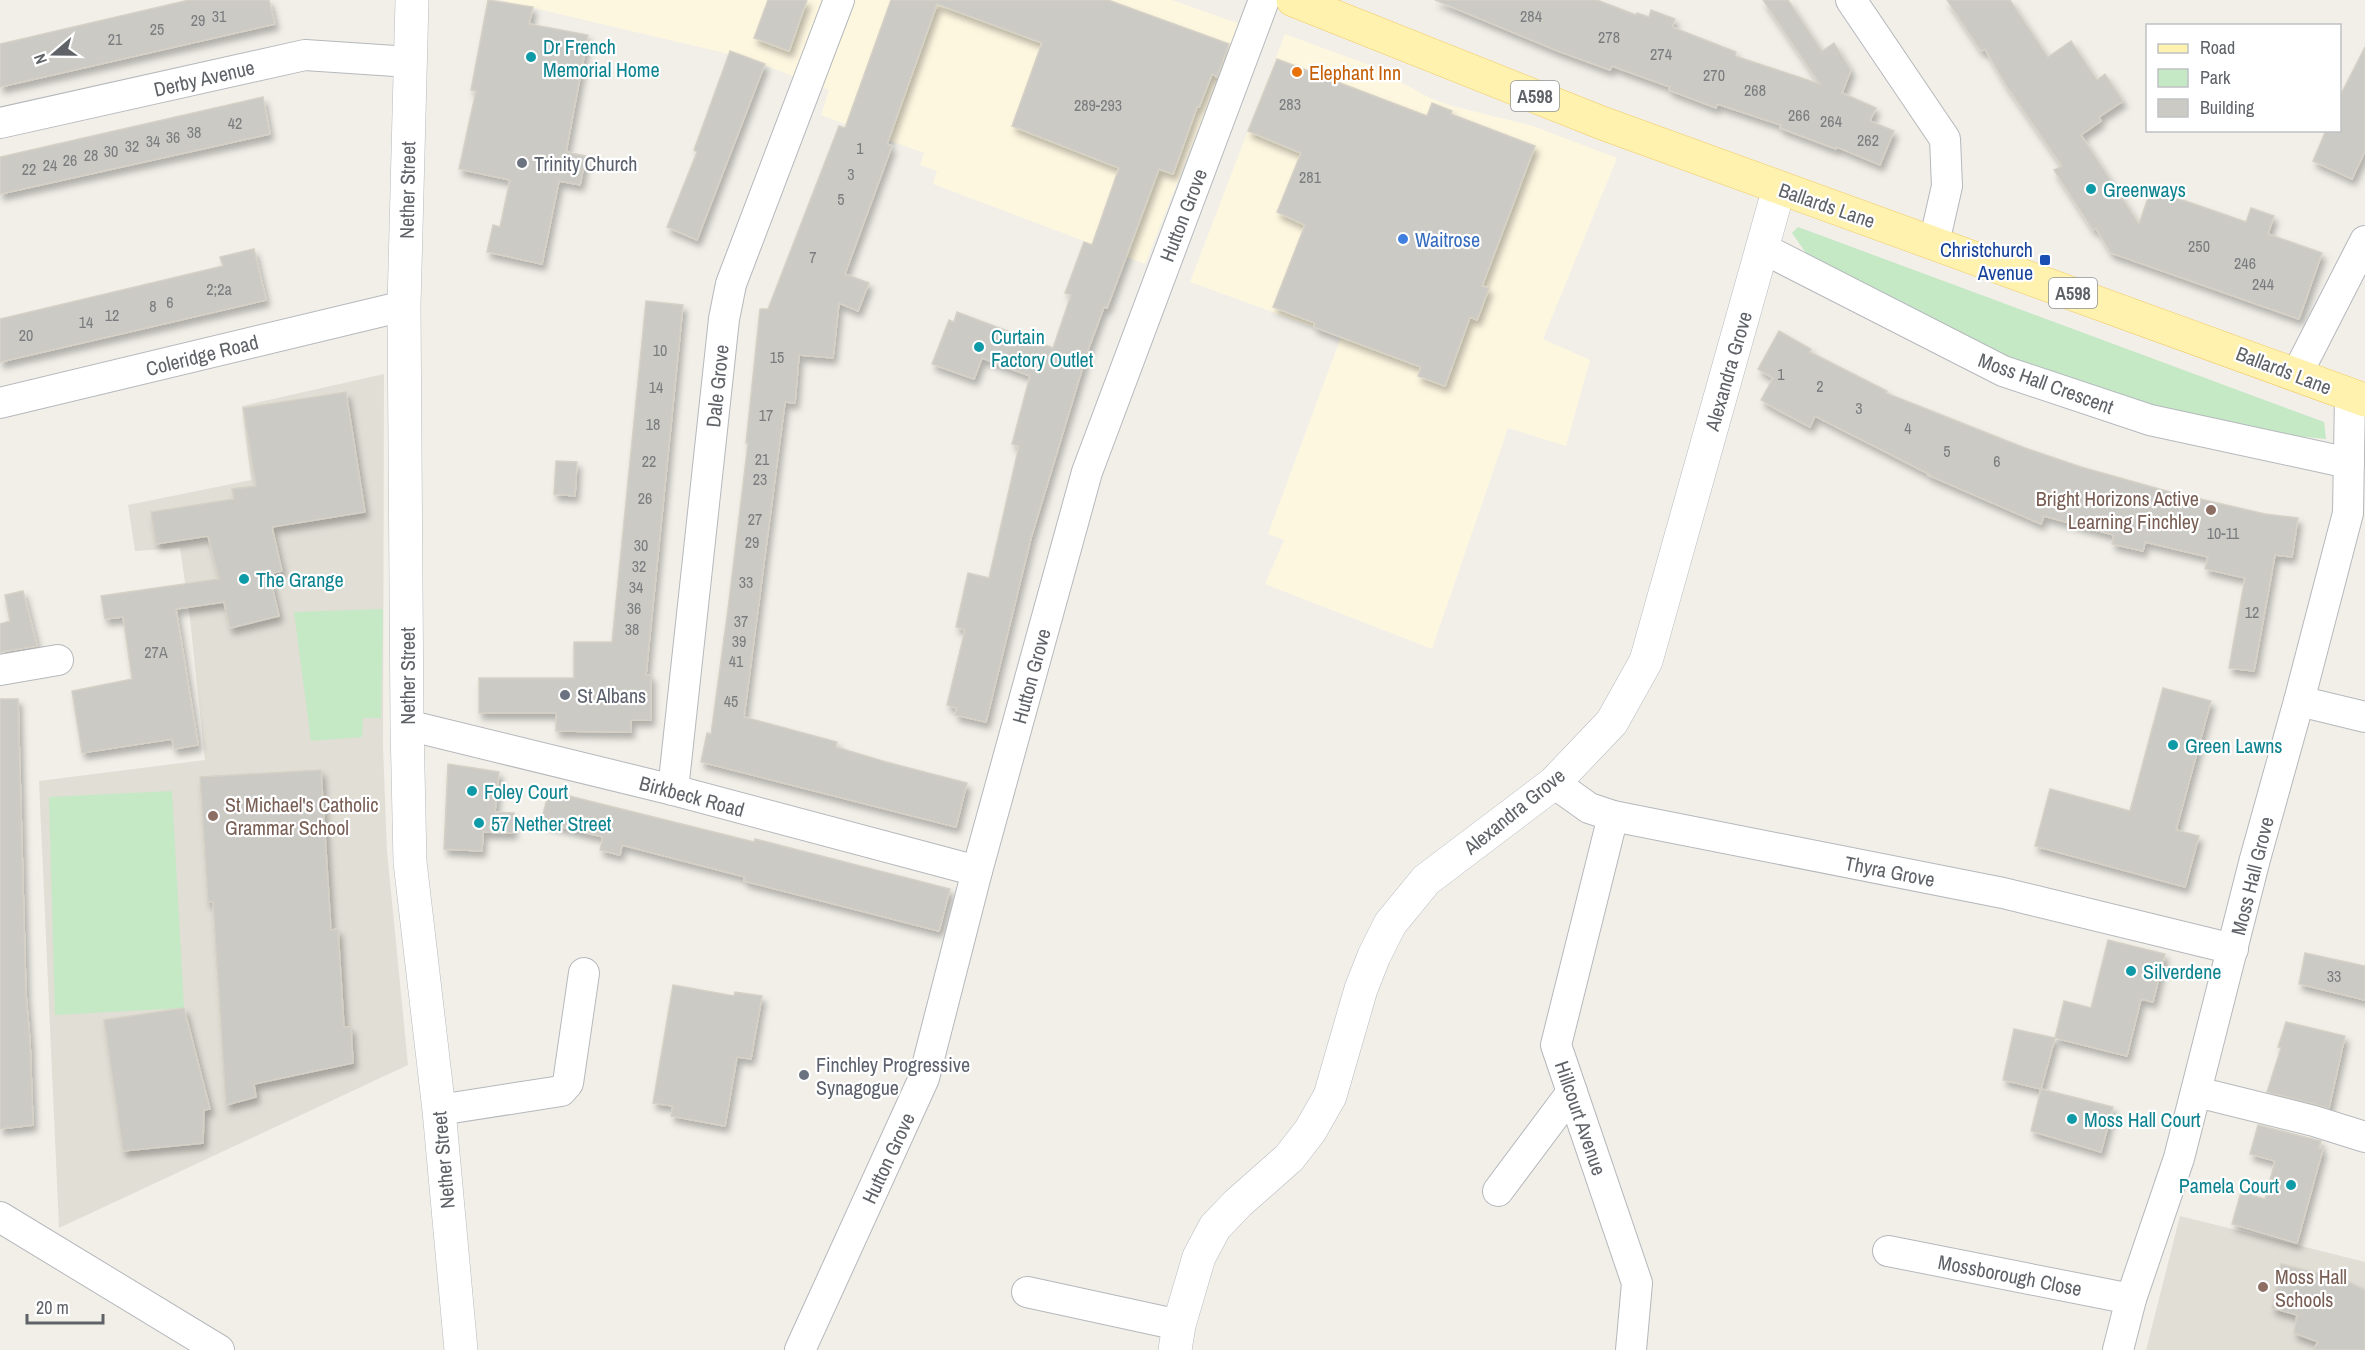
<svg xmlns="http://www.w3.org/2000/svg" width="2365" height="1350" font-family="'Archivo Narrow',sans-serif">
	<defs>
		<filter id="shadow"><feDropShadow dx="3.5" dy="6" stdDeviation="3" flood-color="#0004"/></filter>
	</defs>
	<rect width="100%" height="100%" fill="#f1efe8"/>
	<!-- commercial -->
	<g fill="#fef7e0">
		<path d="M500,0H1172L1240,24L1145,264L933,184L937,171L920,165L924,153L821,115L829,90L746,58Z"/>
		<path d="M1285,34L1369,65L1430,98L1452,106L1533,126L1617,158L1543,339L1590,360L1566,446L1508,428L1432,649L1265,584L1284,540L1268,534L1341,337L1190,282Z"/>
	</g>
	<!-- education -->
	<g fill="#e1ded6">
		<path d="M384,374L383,747L387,851L408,1065L59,1228L39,781L205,760L189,610L180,548L135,551L128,505L251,480L242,406Z"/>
		<path d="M2180,1216L2365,1262V1350H2146Z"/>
	</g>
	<!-- green -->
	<g fill="#c5e8c5">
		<path d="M1798,227L2324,422L2326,439L2244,431L2096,395L1990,351L1808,256L1792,233Z"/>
		<path d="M383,609L381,718H363L362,737L311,741L294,612Z"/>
		<path d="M172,791L184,1008L55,1015L49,797Z"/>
	</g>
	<!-- building -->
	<g fill="#cccac5" stroke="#d6d1c6" stroke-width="1.5" filter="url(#shadow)">
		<path d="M189,0H269L275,24L0,87V44Z"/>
		<path d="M488,0L533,7L529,24L588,35L566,152L586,156L580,185L559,181L542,264L487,252L493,225L500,227L510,180L459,169L476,91L471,90Z"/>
		<path d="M768,0H807L789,51L754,38Z"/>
		<path d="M891,0H1108L1229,44L1217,77L1212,74L1199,107H1197L1173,174L1159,169L1107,308L1104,307L1088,350L1031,538L986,722L955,715L957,708L947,705L965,630L956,627L968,573L989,578L1019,446L1012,444L1030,376L982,358L974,379L932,364L949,320L954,322L957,312L1053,348L1071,295L1065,293L1084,242L1092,245L1119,168L1012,126L1042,43L937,4L887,144L892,146L845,274L869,283L858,311L839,303L833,358L799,355L795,403L785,402L744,717L837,742L836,747L886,762L967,783L956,827L701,762L707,733L711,734L728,609L748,443H746L760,309H768L839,126L845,128Z"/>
		<path d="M1435,0H1597L1636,15L1637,13L1649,17L1651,10L1675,19L1672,27L1736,52L1735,56L1820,84L1763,0H1788L1822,51L1834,43L1851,70L1842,93L1876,108L1870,121L1894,131L1880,165L1837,147L1836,149L1780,128L1781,125L1717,104L1716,108L1669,90L1670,87L1612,66L1610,70L1558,51Z"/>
		<path d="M1947,0H2010L2048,57L2071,41L2097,80L2105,74L2123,101L2099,117L2101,121L2081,135L2139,224L2151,189L2246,222L2251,208L2274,216L2268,234L2322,253L2299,319L2111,253L2096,228L2093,230L2054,170L2062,166L2006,85L1985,49L1981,51Z"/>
		<path d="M2365,47V151L2352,179L2313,161L2326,130H2340V96Z"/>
		<path d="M730,51L765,64L697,240L667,227L697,152L694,150Z"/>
		<path d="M1277,59L1427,116L1432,103L1452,111L1451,114L1535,146L1482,286L1489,288L1477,320L1470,317L1445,386L1418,376L1421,367L1314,327L1315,323L1273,307L1305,225L1277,212L1301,153L1248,131Z"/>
		<path d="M263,97L270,134L0,194V157Z"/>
		<path d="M254,249L266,300L0,362V319L223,266L220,257Z"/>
		<path d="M646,301L683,305L646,675H651V720H631V732L556,731V713H479V678H574V642H612Z"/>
		<path d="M1779,331L1811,349L1810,352L1887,391L1886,393L2025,448L2081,467L2170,492L2265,514L2298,518L2292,557L2275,555L2254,671L2229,668L2245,578L2205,569L2208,557L2145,542L2143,551L2112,544L2114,535L2044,516L2041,524L1928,475L1929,474L1815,416L1810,427L1774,408L1761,400L1773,378L1758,369Z"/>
		<path d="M346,392L365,512L272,527L282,571L269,574L279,616L230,628L224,602L176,609L198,745L174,749L172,739L82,753L72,691L132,679L123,617L105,619L101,596L219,579L208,536L156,544L151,512L234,499L232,489L256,486L243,408Z"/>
		<path d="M556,461L577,462L575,496L554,494Z"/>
		<path d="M23,591L37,646L0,652V624L10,621L5,595Z"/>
		<path d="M2163,688L2211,701L2176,830L2199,836L2185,887L2035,846L2050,789L2130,811Z"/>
		<path d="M0,699H18L26,995L30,1041L33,1125L0,1129Z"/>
		<path d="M448,764L499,772L495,812L514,813L513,833L483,832L482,851L444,849Z"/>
		<path d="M321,770L331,930L338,929L344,1027H351L353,1063L254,1084L256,1097L226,1105L213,902H208L200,777Z"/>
		<path d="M549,791L754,842L755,839L950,889L939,931L744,881L745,877L622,845L620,855L600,850L603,837L541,822Z"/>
		<path d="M2108,940L2165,954L2153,1002L2141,999L2127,1056L2055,1038L2064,1001L2091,1008Z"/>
		<path d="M2305,953L2365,966V1000L2299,984Z"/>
		<path d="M673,985L734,996L735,992L762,996L751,1059L737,1057L725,1126L671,1116L673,1106L653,1103Z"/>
		<path d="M184,1008L210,1109L204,1110L203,1143L123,1151L104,1020Z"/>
		<path d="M2286,1022L2345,1036L2329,1108L2267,1092L2281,1048L2278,1047Z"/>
		<path d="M2014,1029L2055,1038L2041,1089L2003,1080Z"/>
		<path d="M2041,1089L2113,1107L2101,1152L2031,1131Z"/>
		<path d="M2258,1125L2321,1141L2319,1148L2323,1149L2297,1243L2232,1224L2241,1192L2265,1199L2275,1161L2250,1154Z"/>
		<path d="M2281,1264L2345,1280L2365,1290V1350H2313L2318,1342L2294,1333L2297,1315L2272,1308Z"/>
	</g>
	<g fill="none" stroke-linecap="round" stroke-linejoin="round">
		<!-- street casing -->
		<g stroke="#b5b8bc" stroke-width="32">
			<g id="street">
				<path d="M1851,0L1945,139L1947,186L1934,243"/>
				<path d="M0,123L305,55L410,62"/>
				<path d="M1762,248L2003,371L2150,420L2349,463"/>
				<path d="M2297,374L2365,241"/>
				<path d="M0,403L404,306"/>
				<path d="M0,670L58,660"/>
				<path d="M2299,701L2365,717"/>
				<path d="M407,725L673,790L977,871"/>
				<path d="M1554,783L1589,808L1613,816L2003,893L2233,949"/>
				<path d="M673,790L724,319L731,284L839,0"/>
				<path d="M1613,816L1556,1045L1637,1283L1631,1350"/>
				<path d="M2197,1092L2314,1121L2365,1137"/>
				<path d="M439,1110L561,1091L568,1083L584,973"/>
				<path d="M1498,1191L1572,1092"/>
				<path d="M0,1217L219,1350"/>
				<path d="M1888,1251L2131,1299"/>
				<path d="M1027,1292L1179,1325"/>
				<path d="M800,1350L924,1078L977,871L1087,472L1264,0"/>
				<path d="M2118,1350L2131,1299L2179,1158L2255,859L2299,701L2348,513L2350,395"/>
			</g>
		</g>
		<!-- secondary casing -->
		<g stroke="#b6babf" stroke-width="34">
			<g id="secondary">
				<path d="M412,0L404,306L407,725L410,862L439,1110L461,1350"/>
				<path d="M1175,1350L1179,1325L1199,1257L1215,1227L1238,1203L1289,1158L1310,1131L1330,1096L1361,989L1374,956L1390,924L1426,880L1554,783L1612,722L1646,661L1779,188"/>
			</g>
		</g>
		<!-- primary casing -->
		<g stroke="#f2c960" stroke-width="34">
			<path id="primary" d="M1293,0L1602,123L2365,400"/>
		</g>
		<!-- street -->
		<use href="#street" stroke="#fff" stroke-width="30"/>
		<!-- secondary -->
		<use href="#secondary" stroke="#fff" stroke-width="33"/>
		<!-- primary -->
		<use href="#primary" stroke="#fff2af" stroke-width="33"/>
	</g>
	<!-- markers -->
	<g fill="#0f9aa8" stroke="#fff" stroke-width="2">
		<circle cx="531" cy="57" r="6"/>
		<circle cx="2091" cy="189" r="6"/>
		<circle cx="979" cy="347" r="6"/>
		<circle cx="244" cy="579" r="6"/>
		<circle cx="2173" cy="745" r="6"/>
		<circle cx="472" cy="791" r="6"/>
		<circle cx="479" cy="823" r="6"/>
		<circle cx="2131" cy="971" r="6"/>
		<circle cx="2072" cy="1119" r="6"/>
		<circle cx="2291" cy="1185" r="6"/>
	</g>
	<circle fill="#e8710a" stroke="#fff" stroke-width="2" cx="1297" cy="72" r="6"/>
	<g fill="#6b7280" stroke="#fff" stroke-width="2">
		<circle cx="522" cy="163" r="6"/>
		<circle cx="565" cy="695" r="6"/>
		<circle cx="804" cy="1075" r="6"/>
	</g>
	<circle fill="#3f7fe0" stroke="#fff" stroke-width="2" cx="1403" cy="239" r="6"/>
	<rect fill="#1a4fb4" stroke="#fff" stroke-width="2" x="2039" y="254" width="12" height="12" rx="3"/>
	<g fill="#8d6e63" stroke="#fff" stroke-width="2">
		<circle cx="2211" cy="510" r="6"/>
		<circle cx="213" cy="816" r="6"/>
		<circle cx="2263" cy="1287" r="6"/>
	</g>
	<g text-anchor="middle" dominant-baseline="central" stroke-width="4.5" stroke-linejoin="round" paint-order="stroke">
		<!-- number labels -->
		<g font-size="16" fill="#7a7d7f">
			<text x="219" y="16">31</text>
			<text x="1531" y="16">284</text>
			<text x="198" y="20">29</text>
			<text x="157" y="29">25</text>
			<text x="1609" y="37">278</text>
			<text x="115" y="39">21</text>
			<text x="1661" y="54">274</text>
			<text x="1714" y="75">270</text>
			<text x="1755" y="90">268</text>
			<text x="1290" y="104">283</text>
			<text x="1098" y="105">289-293</text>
			<text x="1799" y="115">266</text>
			<text x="1831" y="121">264</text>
			<text x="235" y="123">42</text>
			<text x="194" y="132">38</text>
			<text x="173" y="137">36</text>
			<text x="1868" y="140">262</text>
			<text x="153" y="141">34</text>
			<text x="132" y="146">32</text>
			<text x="860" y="148">1</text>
			<text x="111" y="151">30</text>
			<text x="91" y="155">28</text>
			<text x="70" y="160">26</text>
			<text x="50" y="165">24</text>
			<text x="29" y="169">22</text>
			<text x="851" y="174">3</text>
			<text x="1310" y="177">281</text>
			<text x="841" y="199">5</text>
			<text x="2199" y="246">250</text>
			<text x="813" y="257">7</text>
			<text x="2245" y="263">246</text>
			<text x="2263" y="284">244</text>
			<text x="219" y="289">2;2a</text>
			<text x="170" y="302">6</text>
			<text x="153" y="306">8</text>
			<text x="112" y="315">12</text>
			<text x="86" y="322">14</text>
			<text x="26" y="335">20</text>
			<text x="660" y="350">10</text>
			<text x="777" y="357">15</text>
			<text x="1781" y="374">1</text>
			<text x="1820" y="386">2</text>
			<text x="656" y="387">14</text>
			<text x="1859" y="408">3</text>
			<text x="766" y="415">17</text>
			<text x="653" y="424">18</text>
			<text x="1908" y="428">4</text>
			<text x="1947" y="451">5</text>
			<text x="762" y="459">21</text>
			<text x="649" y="461">22</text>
			<text x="1997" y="461">6</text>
			<text x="760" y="479">23</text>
			<text x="645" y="498">26</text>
			<text x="755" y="519">27</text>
			<text x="2223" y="533">10-11</text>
			<text x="752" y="542">29</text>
			<text x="641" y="545">30</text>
			<text x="639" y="566">32</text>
			<text x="746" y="582">33</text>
			<text x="636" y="587">34</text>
			<text x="634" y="608">36</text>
			<text x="2252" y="612">12</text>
			<text x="741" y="621">37</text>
			<text x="632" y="629">38</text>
			<text x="739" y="641">39</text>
			<text x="156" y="652">27A</text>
			<text x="736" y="661">41</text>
			<text x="731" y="701">45</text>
			<text x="2334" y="976">33</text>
		</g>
		<!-- shield labels -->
		<g fill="#fff" stroke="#8f9295" stroke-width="1.5">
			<rect x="1511" y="81" width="48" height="30" rx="4.5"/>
			<rect x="2049" y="278" width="48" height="30" rx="4.5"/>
		</g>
		<g font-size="18" font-weight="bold" fill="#5f6368">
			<text x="1535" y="96">A598</text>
			<text x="2073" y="293">A598</text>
		</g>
		<!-- culture labels -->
		<g font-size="20" fill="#0d838f" stroke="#fff" text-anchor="start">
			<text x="543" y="46">Dr French<tspan x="543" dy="23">Memorial Home</tspan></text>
			<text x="2103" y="189">Greenways</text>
			<text x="991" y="336">Curtain<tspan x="991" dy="23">Factory Outlet</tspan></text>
			<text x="256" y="579">The Grange</text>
			<text x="2185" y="745">Green Lawns</text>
			<text x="484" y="791">Foley Court</text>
			<text x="491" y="823">57 Nether Street</text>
			<text x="2143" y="971">Silverdene</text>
			<text x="2084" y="1119">Moss Hall Court</text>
			<text x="2279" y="1185" text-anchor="end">Pamela Court</text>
		</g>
		<!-- food labels -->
		<g font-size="20" fill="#c56008" stroke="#fff" text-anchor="start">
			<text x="1309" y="72">Elephant Inn</text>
		</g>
		<!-- street labels -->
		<g font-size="20" fill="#5f6368" stroke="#fff">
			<text transform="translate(204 78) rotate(-13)">Derby Avenue</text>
			<text transform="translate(407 190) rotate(-89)">Nether Street</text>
			<text transform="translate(1827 205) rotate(19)">Ballards Lane</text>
			<text transform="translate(1183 215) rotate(-69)">Hutton Grove</text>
			<text transform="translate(202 355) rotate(-14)">Coleridge Road</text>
			<text transform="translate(2284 370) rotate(21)">Ballards Lane</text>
			<text transform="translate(1728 371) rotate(-74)">Alexandra Grove</text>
			<text transform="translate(2046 383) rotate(20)">Moss Hall Crescent</text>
			<text transform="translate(717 386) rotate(-84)">Dale Grove</text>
			<text transform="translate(407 676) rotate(-90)">Nether Street</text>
			<text transform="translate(1031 676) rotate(-75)">Hutton Grove</text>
			<text transform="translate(692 796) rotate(15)">Birkbeck Road</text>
			<text transform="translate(1514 811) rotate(-39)">Alexandra Grove</text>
			<text transform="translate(1890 871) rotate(11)">Thyra Grove</text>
			<text transform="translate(2252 876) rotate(-76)">Moss Hall Grove</text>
			<text transform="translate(1581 1118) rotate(71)">Hillcourt Avenue</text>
			<text transform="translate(888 1158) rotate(-65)">Hutton Grove</text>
			<text transform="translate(443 1160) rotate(-95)">Nether Street</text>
			<text transform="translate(2010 1275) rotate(11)">Mossborough Close</text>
		</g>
		<!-- worship labels -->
		<g font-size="20" fill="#5b616d" stroke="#fff" text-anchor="start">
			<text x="534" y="163">Trinity Church</text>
			<text x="577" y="695">St Albans</text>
			<text x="816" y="1064">Finchley Progressive<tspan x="816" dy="23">Synagogue</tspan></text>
		</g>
		<!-- shop labels -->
		<g font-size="20" fill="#366cbe" stroke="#fff" text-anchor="start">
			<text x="1415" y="239">Waitrose</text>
		</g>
		<!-- transit labels -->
		<g font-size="20" fill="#164399" stroke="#fff" text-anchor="end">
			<text x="2033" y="249">Christchurch<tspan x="2033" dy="23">Avenue</tspan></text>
		</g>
		<!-- education labels -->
		<g font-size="20" fill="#785e54" stroke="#fff" text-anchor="start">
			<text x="2199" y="498" text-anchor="end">Bright Horizons Active<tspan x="2199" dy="23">Learning Finchley</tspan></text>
			<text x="225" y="804">St Michael's Catholic<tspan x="225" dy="23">Grammar School</tspan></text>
			<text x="2275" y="1276">Moss Hall<tspan x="2275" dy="23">Schools</tspan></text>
		</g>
	</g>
	<!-- legend -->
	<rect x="2146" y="24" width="195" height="108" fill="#ffffff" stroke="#bfc1c3" stroke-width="1.5"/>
	<rect x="2158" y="44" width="30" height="9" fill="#fff2af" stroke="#bfc1c3" stroke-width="1.5"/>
	<text x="2200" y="54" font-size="18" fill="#5f6368">Road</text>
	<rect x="2158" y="69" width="30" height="18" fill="#c5e8c5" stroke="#bfc1c3" stroke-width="1.5"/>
	<text x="2200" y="84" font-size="18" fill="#5f6368">Park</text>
	<rect x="2158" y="99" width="30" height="18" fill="#cccac5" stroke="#bfc1c3" stroke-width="1.5"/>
	<text x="2200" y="114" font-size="18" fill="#5f6368">Building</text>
	<!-- north arrow -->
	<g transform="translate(54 54) rotate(250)" stroke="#ffffff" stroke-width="4.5" paint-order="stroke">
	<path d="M0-4.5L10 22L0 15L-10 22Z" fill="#5f6368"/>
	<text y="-9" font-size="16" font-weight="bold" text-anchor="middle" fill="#5f6368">N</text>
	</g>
	<!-- scale -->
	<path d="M27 1314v9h76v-9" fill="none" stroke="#5f6368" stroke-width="3"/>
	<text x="36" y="1314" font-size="18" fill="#5f6368" stroke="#ffffff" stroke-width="4.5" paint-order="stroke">20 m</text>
</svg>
